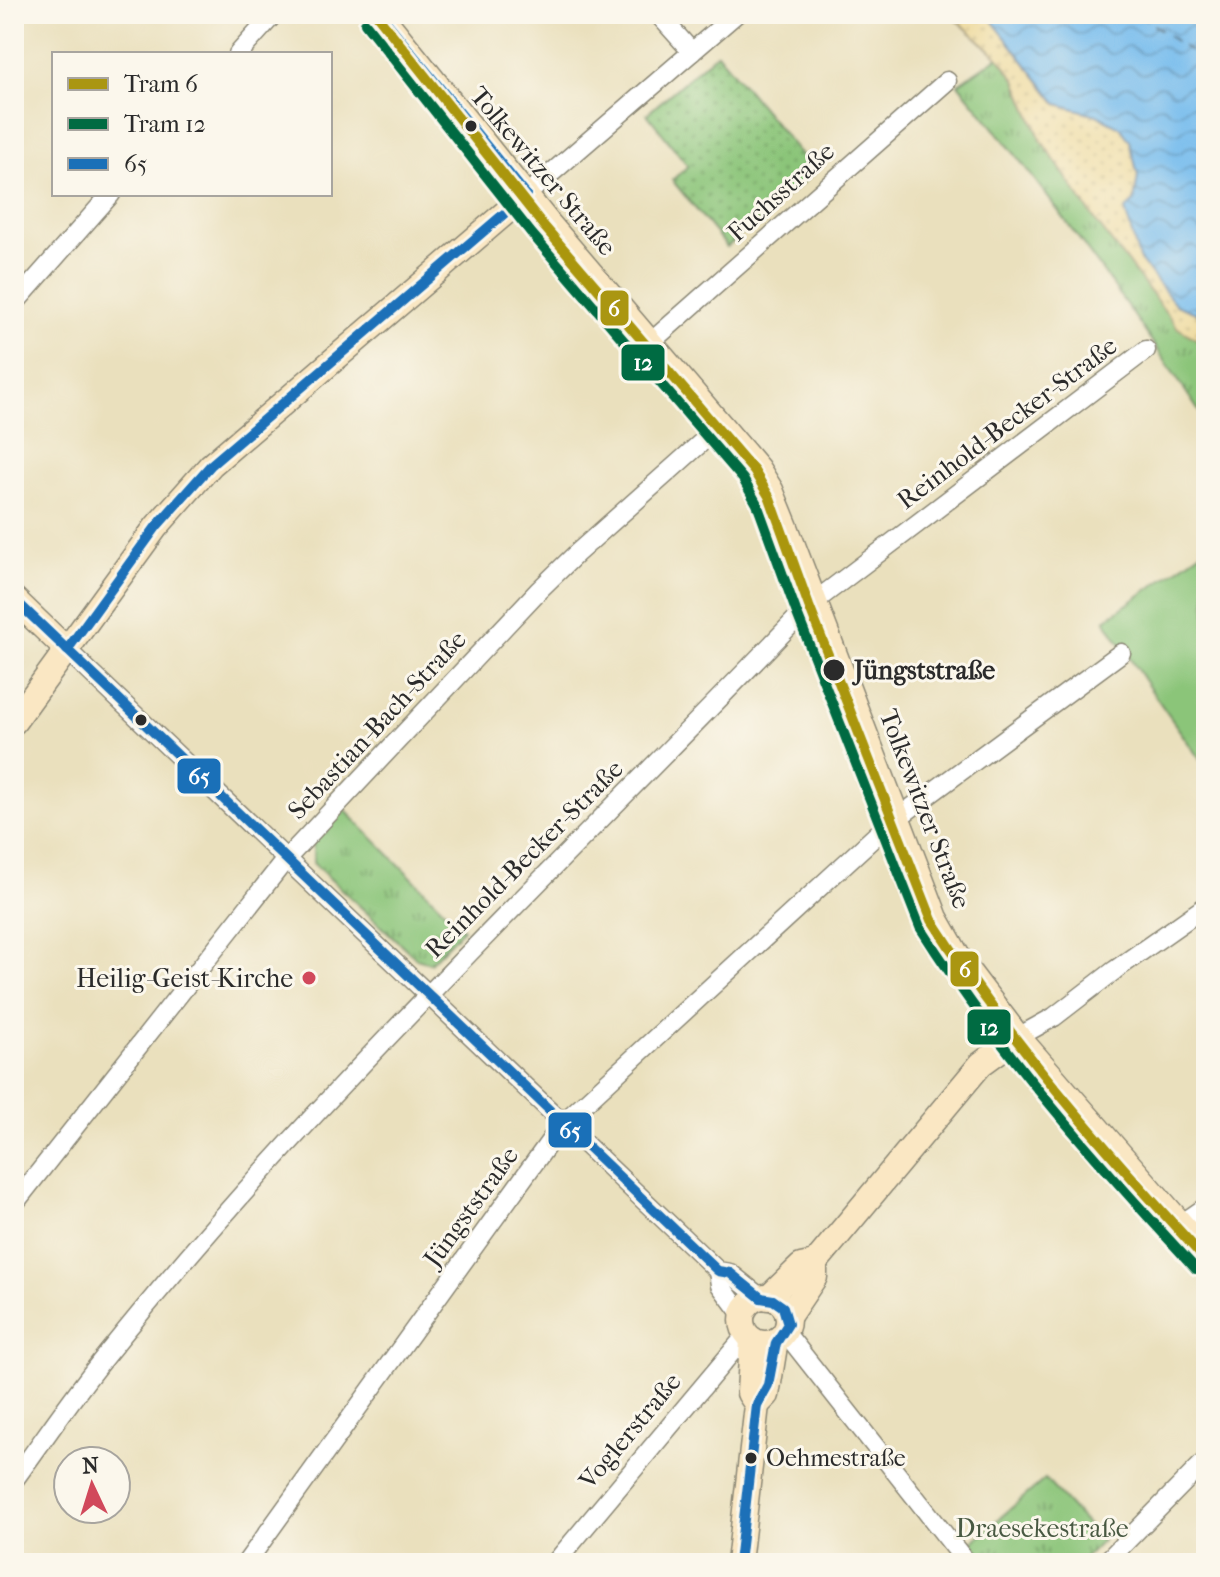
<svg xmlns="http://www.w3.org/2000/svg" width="1220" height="1577" font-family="'IM FELL French Canon',serif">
	<defs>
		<pattern id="grass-tufts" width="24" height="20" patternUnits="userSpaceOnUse" patternTransform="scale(2)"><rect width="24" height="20" fill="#8bc579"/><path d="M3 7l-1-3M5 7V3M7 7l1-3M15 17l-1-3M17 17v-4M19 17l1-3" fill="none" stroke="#72a063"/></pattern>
		<pattern id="sand-dots" width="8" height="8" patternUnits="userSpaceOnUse" patternTransform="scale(2)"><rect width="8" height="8" fill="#eeda9e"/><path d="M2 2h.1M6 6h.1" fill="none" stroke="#cb8" stroke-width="1.8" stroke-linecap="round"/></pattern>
		<pattern id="garden-dots" width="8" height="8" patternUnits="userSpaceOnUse" patternTransform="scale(2)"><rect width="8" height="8" fill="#8bc579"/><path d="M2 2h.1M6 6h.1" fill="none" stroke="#72a063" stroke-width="1.8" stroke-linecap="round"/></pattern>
		<pattern id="water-waves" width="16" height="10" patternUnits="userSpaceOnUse" patternTransform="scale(2)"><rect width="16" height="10" fill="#75bbed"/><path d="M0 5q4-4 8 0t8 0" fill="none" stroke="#6098c0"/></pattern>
	</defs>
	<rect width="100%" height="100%" fill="#fbf7ec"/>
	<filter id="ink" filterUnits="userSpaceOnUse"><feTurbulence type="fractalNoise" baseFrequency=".0125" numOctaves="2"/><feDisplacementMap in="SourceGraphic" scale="16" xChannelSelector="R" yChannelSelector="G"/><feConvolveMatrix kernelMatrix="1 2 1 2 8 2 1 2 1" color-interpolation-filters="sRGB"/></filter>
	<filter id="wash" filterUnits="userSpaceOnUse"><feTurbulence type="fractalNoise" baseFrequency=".006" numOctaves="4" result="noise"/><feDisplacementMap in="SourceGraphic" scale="32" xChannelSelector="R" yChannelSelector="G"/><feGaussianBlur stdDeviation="1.8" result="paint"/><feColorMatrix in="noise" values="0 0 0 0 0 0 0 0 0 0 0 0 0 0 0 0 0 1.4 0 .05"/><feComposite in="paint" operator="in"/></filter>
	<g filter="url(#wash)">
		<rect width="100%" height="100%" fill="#eae0bd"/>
		<!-- grass -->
		<g fill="url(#grass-tufts)" stroke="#5b7852" stroke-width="2">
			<path d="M998,57L1016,80L1041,140L1097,223L1178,327L1206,345V422C1129,305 1048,191 958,84Z"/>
			<path d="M343,808L463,929L430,963L417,959L313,863V841Z"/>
			<path d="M1045,1479L1102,1541L1080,1563H988L972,1542Z"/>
		</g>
		<!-- sand -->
		<path fill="url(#sand-dots)" stroke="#8c8264" stroke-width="2" d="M950,14H987L1057,104L1097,115L1120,127L1130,141L1138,176L1134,202L1176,305L1206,317V345L1178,328L1097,223L1041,140L1016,80L998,57Z"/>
		<!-- garden -->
		<path fill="url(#garden-dots)" stroke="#5b7852" stroke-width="2" d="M717,53L815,172L727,247L672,180L688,166L647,114Z"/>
		<!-- pitch -->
		<path fill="#8bc579" stroke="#5b7852" stroke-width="2" d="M1206,549V768L1146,683L1105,620Z"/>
		<!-- water -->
		<path fill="url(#water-waves)" stroke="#50738c" stroke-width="2" d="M987,14H1206V317L1176,305L1139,259L1125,210L1134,202L1138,176L1130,141L1120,127L1097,115L1058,104Z"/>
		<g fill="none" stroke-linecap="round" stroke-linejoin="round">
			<!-- ferry -->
			<path stroke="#415665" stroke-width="2" stroke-dasharray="10 8" stroke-linecap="butt" d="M1139,14L1202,60L1206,66"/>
		</g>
	</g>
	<g filter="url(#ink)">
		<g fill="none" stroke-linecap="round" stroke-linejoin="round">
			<!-- street casing -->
			<g stroke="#8a8674" stroke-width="21">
				<g id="street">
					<path d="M658,14L692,52"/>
					<path d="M238,54L274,14"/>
					<path d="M526,195L736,14"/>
					<path d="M14,304L111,194"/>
					<path d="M651,342L947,81"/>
					<path d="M67,650L718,1271L730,1273L761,1298"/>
					<path d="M1018,1037L1054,1017L1115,970L1206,906"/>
					<path d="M14,1204L286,859L539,590L576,554L721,425"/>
					<path d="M1180,1225L1206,1207"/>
					<path d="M718,1271L720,1285L743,1316"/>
					<path d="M785,1332L967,1563"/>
					<path d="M14,1480C45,1438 74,1394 107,1354C318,1091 566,860 798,617L814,602L1146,350"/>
					<path d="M246,1563L563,1123L884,828L1121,653"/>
					<path d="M555,1563L747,1334"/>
					<path d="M1105,1563L1206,1460"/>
				</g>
			</g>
			<!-- secondary casing -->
			<g stroke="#8a8674" stroke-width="27">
				<g id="secondary">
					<path d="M380,14L548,223L758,469L771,490L786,527L936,918L961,962L1018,1037L1206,1253"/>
					<path d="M14,599L67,650"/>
					<path d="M14,722L156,527L211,465L526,195"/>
					<circle cx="765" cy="1320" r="23"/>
					<path d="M768,1298L801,1266L815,1263L981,1064L1018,1037"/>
					<path d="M788,1317L815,1277V1263"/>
					<path d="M757,1405L767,1395L776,1340"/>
					<path d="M739,1563L757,1405L749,1393L752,1339"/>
				</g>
			</g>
			<!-- street -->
			<use href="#street" stroke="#fff" stroke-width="18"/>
			<!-- secondary -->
			<use href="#secondary" stroke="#fae7c3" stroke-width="24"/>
			<!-- bus-1 casing -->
			<g stroke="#fbf7ec" stroke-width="16">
				<g id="bus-1">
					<path d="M380,14L526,195"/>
					<path d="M14,599L718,1271L730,1273L761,1298"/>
					<path d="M67,650L156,527L211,465L526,195"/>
					<path d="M739,1563L757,1405L768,1385L776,1343L788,1324L783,1307L773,1300L761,1298"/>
				</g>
			</g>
			<!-- bus-1 -->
			<use href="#bus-1" stroke="#1a70b8" stroke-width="10"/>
			<!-- tram-1 casing -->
			<g stroke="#fbf7ec" stroke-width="16">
				<path id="tram-1" d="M376,14L543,225L754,471L770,498L809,606L932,920C1011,1044 1107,1152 1206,1260"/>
			</g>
			<!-- tram-2 casing -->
			<g stroke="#fbf7ec" stroke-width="16">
				<path id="tram-2" d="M365,23L532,234L743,479L757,504L796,611L920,927C999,1052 1096,1161 1196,1269"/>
			</g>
			<!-- tram-1 -->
			<use href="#tram-1" stroke="#aa9611" stroke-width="10"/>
			<!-- tram-2 -->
			<use href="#tram-2" stroke="#006b42" stroke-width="10"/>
		</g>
	</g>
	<!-- markers -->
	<g fill="#2b2b2b" stroke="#fbf7ec" stroke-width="3">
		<circle cx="471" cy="126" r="7"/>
		<circle cx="834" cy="670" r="12"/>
		<circle cx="141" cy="720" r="7"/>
		<circle cx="751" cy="1458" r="7"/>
	</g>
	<circle fill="#d1495b" stroke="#fbf7ec" stroke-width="3" cx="309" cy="978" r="8"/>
	<g text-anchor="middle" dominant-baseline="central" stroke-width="6" stroke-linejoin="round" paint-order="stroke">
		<!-- bus labels -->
		<g font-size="24" fill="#2b2b2b" stroke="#fbf7ec" text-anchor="start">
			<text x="766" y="1458">Oehmestraße</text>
		</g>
		<!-- street labels -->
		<g font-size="26" fill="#2b2b2b" stroke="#fbf7ec">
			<text transform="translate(543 171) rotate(50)">Tolkewitzer Straße</text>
			<text transform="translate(781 192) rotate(-42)">Fuchsstraße</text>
			<text transform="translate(1007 423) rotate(-37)">Reinhold-Becker-Straße</text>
			<text transform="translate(377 725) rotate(-47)">Sebastian-Bach-Straße</text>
			<text transform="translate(925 809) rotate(69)">Tolkewitzer Straße</text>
			<text transform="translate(524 859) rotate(-45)">Reinhold-Becker-Straße</text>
			<text transform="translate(471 1207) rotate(-54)">Jüngststraße</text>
			<text transform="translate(630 1431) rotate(-50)">Voglerstraße</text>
		</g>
		<!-- stop labels -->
		<g font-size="26" font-weight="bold" fill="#2b2b2b" stroke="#fbf7ec" text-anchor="start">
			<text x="854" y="670">Jüngststraße</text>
		</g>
		<!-- poi labels -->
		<g font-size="26" fill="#2b2b2b" stroke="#fbf7ec" text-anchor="end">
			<text x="293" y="978">Heilig-Geist-Kirche</text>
		</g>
		<!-- park labels -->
		<g font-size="26" fill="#485942" stroke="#fbf7ec">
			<text x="1042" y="1528">Draesekestraße</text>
		</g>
	</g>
	<g stroke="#fbf7ec" stroke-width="3">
		<rect x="599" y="289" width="31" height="38" rx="8" fill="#aa9611"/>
		<rect x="620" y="343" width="46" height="39" rx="8" fill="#006b42"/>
		<rect x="176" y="757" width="46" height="38" rx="8" fill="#1a70b8"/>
		<rect x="949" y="950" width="31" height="38" rx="8" fill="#aa9611"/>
		<rect x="966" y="1008" width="46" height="38" rx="8" fill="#006b42"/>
		<rect x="547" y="1111" width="46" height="38" rx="8" fill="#1a70b8"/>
	</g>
	<g font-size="22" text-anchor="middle" font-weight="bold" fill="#fff">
		<text x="614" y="316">6</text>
		<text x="643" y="370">12</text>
		<text x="199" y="784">65</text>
		<text x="965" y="977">6</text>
		<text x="989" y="1035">12</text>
		<text x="570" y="1138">65</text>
	</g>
	<!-- margin -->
	<rect width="1220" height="1577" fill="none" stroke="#fbf7ec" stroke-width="48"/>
	<!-- legend -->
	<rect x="52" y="52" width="280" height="144" fill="#fbf7ec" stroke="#a8a59f" stroke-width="2"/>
	<rect x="68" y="78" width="40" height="12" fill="#aa9611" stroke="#a8a59f" stroke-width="2"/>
	<text x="124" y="92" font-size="24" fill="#2b2b2b">Tram 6</text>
	<rect x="68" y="118" width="40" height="12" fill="#006b42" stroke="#a8a59f" stroke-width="2"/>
	<text x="124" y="132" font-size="24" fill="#2b2b2b">Tram 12</text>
	<rect x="68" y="158" width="40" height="12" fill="#1a70b8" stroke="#a8a59f" stroke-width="2"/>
	<text x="124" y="172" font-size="24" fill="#2b2b2b">65</text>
	<!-- north arrow -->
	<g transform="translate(92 1485) rotate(356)"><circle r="38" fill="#fbf7ec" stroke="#a8a59f" stroke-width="2"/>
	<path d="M0-6L14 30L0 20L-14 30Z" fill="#d1495b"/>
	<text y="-12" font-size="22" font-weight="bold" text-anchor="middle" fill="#2b2b2b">N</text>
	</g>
</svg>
